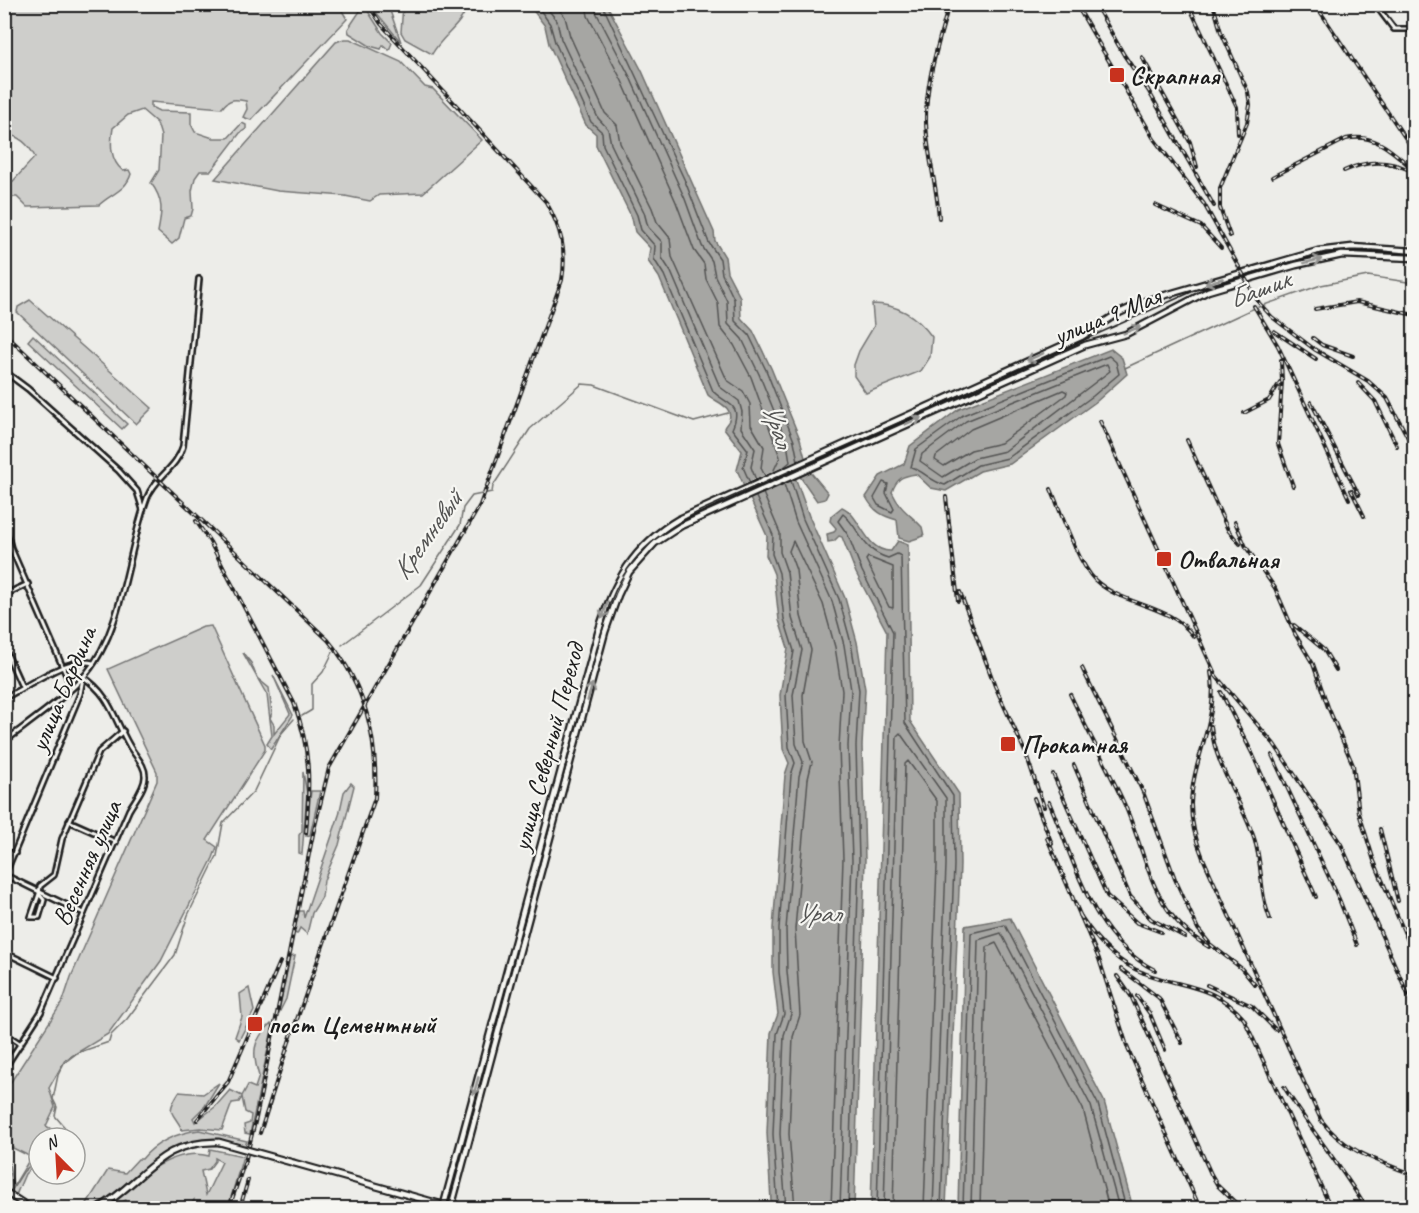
<svg xmlns="http://www.w3.org/2000/svg" width="1419" height="1213" font-family="Caveat,sans-serif">
	<rect width="100%" height="100%" fill="#edede9"/>
	<filter id="ink" filterUnits="userSpaceOnUse"><feTurbulence type="fractalNoise" baseFrequency=".0167" numOctaves="2"/><feDisplacementMap in="SourceGraphic" scale="12" xChannelSelector="R" yChannelSelector="G"/><feConvolveMatrix kernelMatrix="1 2 1 2 8 2 1 2 1" color-interpolation-filters="sRGB"/></filter>
	<g filter="url(#ink)">
		<!-- green -->
		<g fill="#cececb" stroke="#757574" stroke-width="1.5" fill-rule="evenodd">
			<path d="M338,4L347,19L251,120L243,117L247,109L246,101C235,99 229,98 222,108L151,102V107L159,111L191,112V124L195,132L213,138H228L242,123L246,125V129L240,133L211,171H200L195,178L192,191L193,209L191,216L184,218L179,238L172,244L158,232C162,212 164,200 151,183L159,170L161,136L157,123L142,110L128,115L113,128C110,144 110,160 123,171L129,170L131,174C126,191 110,194 99,205L27,207L17,197H5V190L35,157C29,145 19,136 6,134L5,140V5Z"/>
			<path d="M364,5L382,33L392,43L389,50L383,45L381,49L370,46L349,33L348,29Z"/>
			<path d="M370,5H388L401,42Z"/>
			<path d="M403,5V4L468,5C460,28 444,33 432,54L405,39L401,32Z"/>
			<path d="M344,39H350L401,62L425,87L433,89L482,140L423,193L379,195L370,201L345,196L278,191L215,179L336,42Z"/>
			<path d="M30,300L152,408L136,424L17,312L18,307Z"/>
			<path d="M872,304C898,304 917,316 932,337L930,357L921,371L866,393L854,376V365L859,351L874,326Z"/>
			<path d="M33,335L127,424L122,429L28,341Z"/>
			<path d="M211,626L265,745V750L207,840L217,847L213,858L161,961L108,1034L65,1060L49,1088L55,1107L46,1126L51,1129L43,1138H39V1147L35,1154L39,1153V1161L25,1174L16,1195L5,1187V1091L63,1001L71,977L157,781V772L108,669L203,627ZM9,1146L31,1157L13,1187L8,1158Z"/>
			<path d="M243,653L251,663L257,678L269,688L272,713L270,718L274,725V734L290,714L273,675L293,715L271,749L267,744L272,736L267,695Z"/>
			<path d="M303,772L307,793L302,854L299,853V835L302,831Z"/>
			<path d="M351,783L354,786L339,845L324,880L322,897L312,913L307,934L300,928L297,934L294,933L299,911H303L304,918L339,815L344,792Z"/>
			<path d="M311,791H320L310,835L306,836Z"/>
			<path d="M295,956L286,999L278,1015L290,957Z"/>
			<path d="M249,988L254,1011L239,1040L235,1037L242,1017L240,994Z"/>
			<path d="M271,1024L273,1025L250,1134L245,1133L244,1125L250,1123L251,1115L245,1112L242,1097L239,1102L232,1103L222,1130L200,1128L182,1130C174,1111 164,1116 179,1092L203,1094L219,1083L205,1106L193,1118L195,1122L215,1107L230,1090L242,1096L248,1085L255,1088L259,1076C252,1054 252,1040 271,1024Z"/>
			<path d="M199,1130L247,1141L244,1148C168,1129 167,1152 113,1195C105,1202 95,1208 84,1208L108,1170L125,1173L138,1159H142C156,1142 177,1133 199,1130Z"/>
			<path d="M210,1149L243,1156L228,1208H195L194,1200L188,1208H177L173,1205V1208H107C132,1183 171,1146 209,1156ZM215,1158L222,1162L206,1195L201,1171L209,1169L215,1161Z"/>
		</g>
		<!-- water -->
		<g fill="#a6a6a3" stroke="#6f6f6d" stroke-width="1.5">
			<path d="M529,5H607L642,71L714,232L715,241L725,257L727,272L740,297L741,318L753,331L771,368L800,439L808,469L828,493L825,499L817,501L799,475L795,477L809,516L845,598L857,642L865,689L862,746L865,860L854,1208H773L771,1201L767,1133L771,1033L778,1014L773,972V928L785,775L789,763L783,749L780,695L788,648L779,620L774,574L766,555L767,536L737,470L742,451L724,428C725,425 728,423 729,420C734,406 715,402 708,395L659,277L648,261L650,248L635,232L632,218L596,145V134L586,125L549,44L545,26Z"/>
			<path d="M1111,349L1122,358L1127,374L1097,401L1010,464L980,471L946,491L931,488L916,474C902,476 897,478 892,492C901,511 909,513 922,527L924,536L909,541L899,538L897,520C883,516 874,512 866,497L880,476L904,464L910,446L959,409Z"/>
			<path d="M842,507C861,515 865,552 891,551L898,541L908,545L910,721L959,794L960,865L946,1208H871L887,632L856,573L842,537L839,536L834,541L828,542L827,534L834,532L836,528L830,521L831,516Z"/>
			<path d="M1010,918L1104,1101L1133,1208H958L965,926Z"/>
		</g>
		<!-- pier -->
		<path fill="#edede9" d="M806,457L811,469L746,497L741,485Z"/>
		<g fill="none" stroke-linecap="round" stroke-linejoin="round">
			<!-- shore -->
			<g stroke="#535352" stroke-width="1.5">
				<path d="M536,4L550,24L555,42L591,122L602,132L603,145L637,215L641,230L655,246L654,259L664,275L713,391C725,405 744,402 732,429L748,450L743,467L750,483"/>
				<path d="M544,4L557,21L561,39L598,118L608,129L611,144L644,212L648,227L662,242V258L671,272L720,387L739,401L742,412L741,428L755,449L751,467L756,480"/>
				<path d="M555,4L565,17L570,36L605,113L617,125L620,143L652,208L657,222L670,238L672,257L727,380L743,391L750,404L751,425L764,447L761,468L765,476"/>
				<path d="M586,4L588,16L622,81L676,202L694,250L704,264L706,279L718,303L720,327L734,345L751,377L780,457L773,472"/>
				<path d="M595,4L596,12L630,77L685,199L702,246L712,261L715,276L727,301L728,324L742,339L759,374L787,443L790,462L784,467"/>
				<path d="M602,4L685,181L709,243L720,259L722,274L734,299L735,321L749,335L766,370L794,441L798,461"/>
				<path d="M1109,356L1116,362L1119,374L1093,396L1008,458L978,465L945,485C931,482 924,471 911,467L916,449L963,415Z"/>
				<path d="M1107,364L1110,371L1005,451L975,458L943,477L920,461L922,454L966,421Z"/>
				<path d="M1063,390L1067,392L1066,395L1001,443L971,450L944,466L935,460L936,456L971,429Z"/>
				<path d="M791,481L803,519L839,599L851,643L859,690L856,746L859,860L848,1208"/>
				<path d="M883,482L888,484L886,493L894,509L892,512L878,505L874,498Z"/>
				<path d="M784,484L796,522L832,601L844,645L851,690L848,746L852,860L840,1208"/>
				<path d="M763,493L780,533V552L787,572L792,618L802,650L793,695L796,744L803,762L799,776L786,929L787,971L791,1014L784,1035L780,1134L786,1208"/>
				<path d="M756,497L773,535L772,554L779,573L784,619L794,651L786,695L789,747L795,763L791,775L779,928V972L784,1014L777,1034L773,1134L778,1208"/>
				<path d="M868,557L893,567V608L889,607L866,560Z"/>
				<path d="M795,1208L789,1134L793,1037L800,1015L795,929L808,779L812,762L805,741L803,695L811,650L801,616L796,570L789,551L793,541L823,604L835,647L842,691L839,747L843,859L831,1208"/>
				<path d="M877,1208L893,632L862,571L848,535L838,521L843,514C860,528 861,550 888,558L897,554L901,556L905,723L953,796L954,865L941,1208"/>
				<path d="M884,1208L897,736L900,733L946,798V865L933,1208"/>
				<path d="M893,1208L905,764L908,761L937,801V865L924,1208"/>
				<path d="M963,1208L971,933L1005,925L1098,1104L1126,1208"/>
				<path d="M971,1208L978,940L1001,933L1091,1106L1119,1208"/>
				<path d="M980,1208L987,947L996,943L1083,1109L1109,1208"/>
			</g>
			<!-- stream -->
			<g stroke="#6f6f6d" stroke-width="1.5">
				<path d="M1125,368L1250,310L1321,285L1368,276L1414,283"/>
				<path d="M342,645L421,585L460,525L463,508L472,496L492,492L493,486L530,429L582,384L594,385L694,422L728,413"/>
				<path d="M302,716L312,710V684L323,672L333,652"/>
				<path d="M69,1138L67,1130L55,1116L57,1107L53,1099L58,1075L64,1063L77,1053L109,1042L111,1035L127,1019L175,955L188,915L217,856L223,823L254,791L281,734L294,719"/>
				<path d="M10,1193L23,1172L39,1157"/>
				<path d="M8,1197L5,1201L9,1208"/>
				<path d="M111,1208L126,1200"/>
			</g>
			<!-- minor casing -->
			<g stroke="#1c1c1c" stroke-width="8">
				<g id="minor">
					<path d="M1375,4L1394,29H1414"/>
					<path d="M4,371L28,389L119,471L137,491L143,510"/>
					<path d="M4,524L11,548L71,686"/>
					<path d="M4,595L28,584"/>
					<path d="M4,647L22,687"/>
					<path d="M4,698C27,687 68,656 93,663"/>
					<path d="M4,722L11,736"/>
					<path d="M4,742C27,724 69,695 86,674C124,628 127,552 147,498C155,477 177,468 183,446L199,279"/>
					<path d="M69,821L116,842"/>
					<path d="M4,854L15,853"/>
					<path d="M5,875C32,888 57,901 84,913"/>
					<path d="M4,877L80,694L83,678"/>
					<path d="M39,894L31,917H39L44,900L39,894L40,886L54,875L62,839L99,752L123,731"/>
					<path d="M4,952L57,978"/>
					<path d="M4,1033L21,1044"/>
					<path d="M4,1069L41,1012L129,810C134,801 145,788 145,777C146,765 134,755 129,745C114,719 110,694 83,677"/>
				</g>
			</g>
			<!-- primary casing -->
			<g stroke="#1c1c1c" stroke-width="9">
				<g id="primary">
					<path d="M294,1163L451,1207"/>
					<path d="M4,1191L30,1208"/>
					<path d="M99,1208C144,1181 159,1140 219,1142"/>
					<path d="M443,1208L598,633C613,583 633,546 679,519L1081,337L1117,314L1145,301L1318,251L1352,247L1414,251"/>
					<path d="M451,1208L605,632L618,595L629,572L655,543L681,526L1085,345L1126,334L1208,291L1296,265L1342,255L1414,258"/>
				</g>
			</g>
			<!-- minor -->
			<use href="#minor" stroke="#f6f6f2" stroke-width="3"/>
			<!-- primary -->
			<use href="#primary" stroke="#f6f6f2" stroke-width="4.5"/>
			<!-- tram -->
			<path stroke="#1c1c1c" stroke-width="1.5" d="M447,1208L609,606C625,560 657,532 700,511L1205,286L1326,252L1372,250L1414,254"/>
			<!-- rail casing -->
			<g stroke="#1c1c1c" stroke-width="4">
				<g id="rail">
					<path d="M1076,4L1154,139L1204,204L1259,303L1272,317L1314,349L1368,381L1387,398L1414,449"/>
					<path d="M1095,4L1124,55L1148,90L1214,206"/>
					<path d="M1188,4L1237,107L1238,134"/>
					<path d="M1213,4L1221,32L1248,92L1250,105L1247,123L1220,188V208L1230,236"/>
					<path d="M1315,4L1414,151"/>
					<path d="M1142,57L1190,142L1197,167"/>
					<path d="M1344,171C1365,161 1385,159 1407,169"/>
					<path d="M1272,177L1346,139C1375,132 1394,153 1414,170"/>
					<path d="M1155,205L1201,226L1221,248"/>
					<path d="M939,218C937,186 927,154 926,122C925,83 939,42 949,4"/>
					<path d="M1254,306L1278,346L1349,499"/>
					<path d="M1315,309L1357,302L1414,315"/>
					<path d="M1274,331L1316,359"/>
					<path d="M4,333L328,640C366,686 378,739 375,798L289,1042L260,1133"/>
					<path d="M1313,338L1322,345L1353,356"/>
					<path d="M1281,360L1282,381L1278,444L1293,486"/>
					<path d="M1358,383L1375,401L1397,446"/>
					<path d="M1311,402L1359,495"/>
					<path d="M1244,413L1269,400L1280,382"/>
					<path d="M1100,421L1216,676L1274,744L1341,844L1414,1008"/>
					<path d="M1187,440L1228,530L1240,544"/>
					<path d="M1051,489C1061,512 1078,563 1095,580C1124,607 1170,603 1194,637"/>
					<path d="M1351,490L1364,516"/>
					<path d="M946,497L958,601"/>
					<path d="M196,521L210,542L294,703C311,750 310,783 306,833"/>
					<path d="M1235,522L1246,547L1275,588L1295,634L1313,664L1328,707L1353,765L1359,813L1374,861L1414,955"/>
					<path d="M960,592L995,686L1026,754L1044,807"/>
					<path d="M1294,625L1324,650L1336,670"/>
					<path d="M1082,668L1143,792L1175,879L1198,929L1210,944L1241,968L1255,985"/>
					<path d="M1211,672C1220,717 1192,759 1191,804C1191,822 1196,841 1203,858L1321,1120C1345,1152 1379,1161 1414,1175"/>
					<path d="M1221,692L1252,753L1316,897"/>
					<path d="M1070,694C1087,730 1106,765 1123,801C1149,858 1149,913 1209,947"/>
					<path d="M1211,726C1215,766 1241,800 1254,838C1263,864 1259,892 1270,919"/>
					<path d="M1272,755L1339,899L1357,945"/>
					<path d="M1074,765L1130,896L1151,919L1185,937"/>
					<path d="M1053,774L1107,896L1137,923L1161,932"/>
					<path d="M1034,798L1052,844"/>
					<path d="M1049,802C1076,863 1091,938 1155,970"/>
					<path d="M1380,829L1398,901"/>
					<path d="M1047,838L1099,959L1128,1049L1200,1208"/>
					<path d="M1080,915C1096,940 1116,963 1144,973C1183,988 1214,984 1244,1019L1331,1208"/>
					<path d="M1121,969L1159,998L1182,1043"/>
					<path d="M1117,976L1131,996L1211,1174L1218,1186L1241,1208"/>
					<path d="M1207,985L1252,1006L1276,1030"/>
					<path d="M1137,996L1150,1014L1165,1050"/>
					<path d="M1284,1087C1310,1129 1341,1166 1366,1208"/>
					<path d="M197,1120L228,1082L280,962"/>
					<path d="M229,1208L246,1158L256,1118L313,834L329,768L480,505L562,280C567,251 561,228 546,202L381,24L368,4"/>
					<path d="M240,1208L248,1180"/>
				</g>
			</g>
			<!-- rail -->
			<use href="#rail" stroke="#f6f6f2" stroke-width="1.5" stroke-dasharray="4.5" stroke-linecap="butt"/>
			<!-- primary-bridge casing -->
			<g stroke="#1c1c1c" stroke-width="9" stroke-linecap="butt">
				<path id="primary-bridge" d="M219,1142L294,1163"/>
			</g>
			<!-- primary-bridge -->
			<use href="#primary-bridge" stroke="#f6f6f2" stroke-width="4.5"/>
		</g>
		<!-- one-way arrows -->
		<defs><path id="oneway-shaft" d="M-6 0H5M1.5-3L5.5 0L1.5 3" fill="none" stroke-width="1.6" stroke-linecap="round" stroke-linejoin="round" transform="scale(1.5)"/></defs>
		<g stroke="#949492">
			<use href="#oneway-shaft" transform="translate(1313 261) rotate(-13)"/>
			<use href="#oneway-shaft" transform="translate(1214 281) rotate(164)"/>
			<use href="#oneway-shaft" transform="translate(1132 330) rotate(-23)"/>
			<use href="#oneway-shaft" transform="translate(1035 357) rotate(156)"/>
			<use href="#oneway-shaft" transform="translate(913 421) rotate(-24)"/>
			<use href="#oneway-shaft" transform="translate(605 610) rotate(108)"/>
			<use href="#oneway-shaft" transform="translate(590 692) rotate(-74)"/>
			<use href="#oneway-shaft" transform="translate(476 1086) rotate(105)"/>
		</g>
	</g>
	<!-- markers -->
	<g fill="#c8321e" stroke="#f6f6f2" stroke-width="2">
		<rect x="1109" y="67" width="16" height="16" rx="3"/>
		<rect x="1156" y="551" width="16" height="16" rx="3"/>
		<rect x="1000" y="736" width="16" height="16" rx="3"/>
		<rect x="247" y="1016" width="16" height="16" rx="3"/>
	</g>
	<g text-anchor="middle" dominant-baseline="central" stroke-width="4.5" stroke-linejoin="round" paint-order="stroke">
		<!-- poi labels -->
		<g font-size="26" font-weight="bold" fill="#1c1c1c" stroke="#f6f6f2" text-anchor="start">
			<text x="1130" y="75">Скрапная</text>
			<text x="1178" y="559">Отвальная</text>
			<text x="1022" y="744">Прокатная</text>
			<text x="268" y="1024">пост Цементный</text>
		</g>
		<!-- street labels -->
		<g font-size="26" fill="#1c1c1c" stroke="#f6f6f2">
			<text transform="translate(1107 316) rotate(-22)">улица 9 Мая</text>
			<text transform="translate(63 689) rotate(-67)">улица Бардина</text>
			<text transform="translate(548 747) rotate(-75)">улица Северный Переход</text>
			<text transform="translate(87 863) rotate(-66)">Весенняя улица</text>
		</g>
		<!-- water labels -->
		<g font-size="27" font-style="italic" fill="#535352" stroke="#f6f6f2">
			<text transform="translate(1259 289) rotate(-21)">Башик</text>
			<text transform="translate(778 425) rotate(71)">Урал</text>
			<text transform="translate(427 535) rotate(-55)">Кремневый</text>
			<text x="818" y="913">Урал</text>
		</g>
	</g>
	<!-- margin -->
	<rect width="1419" height="1213" fill="none" stroke="#f6f6f2" stroke-width="24"/>
	<rect x="12" y="12" width="1395" height="1189" fill="none" stroke="#1c1c1c" stroke-width="2" filter="url(#ink)"/>
	<!-- north arrow -->
	<g transform="translate(57 1156) rotate(336)"><circle r="28" fill="#f6f6f2" stroke="#9f9f9c" stroke-width="1.5"/>
	<path d="M0-4.5L10 22L0 15L-10 22Z" fill="#c8321e"/>
	<text y="-9" font-size="16" font-weight="bold" text-anchor="middle" fill="#1c1c1c">N</text>
	</g>
</svg>
